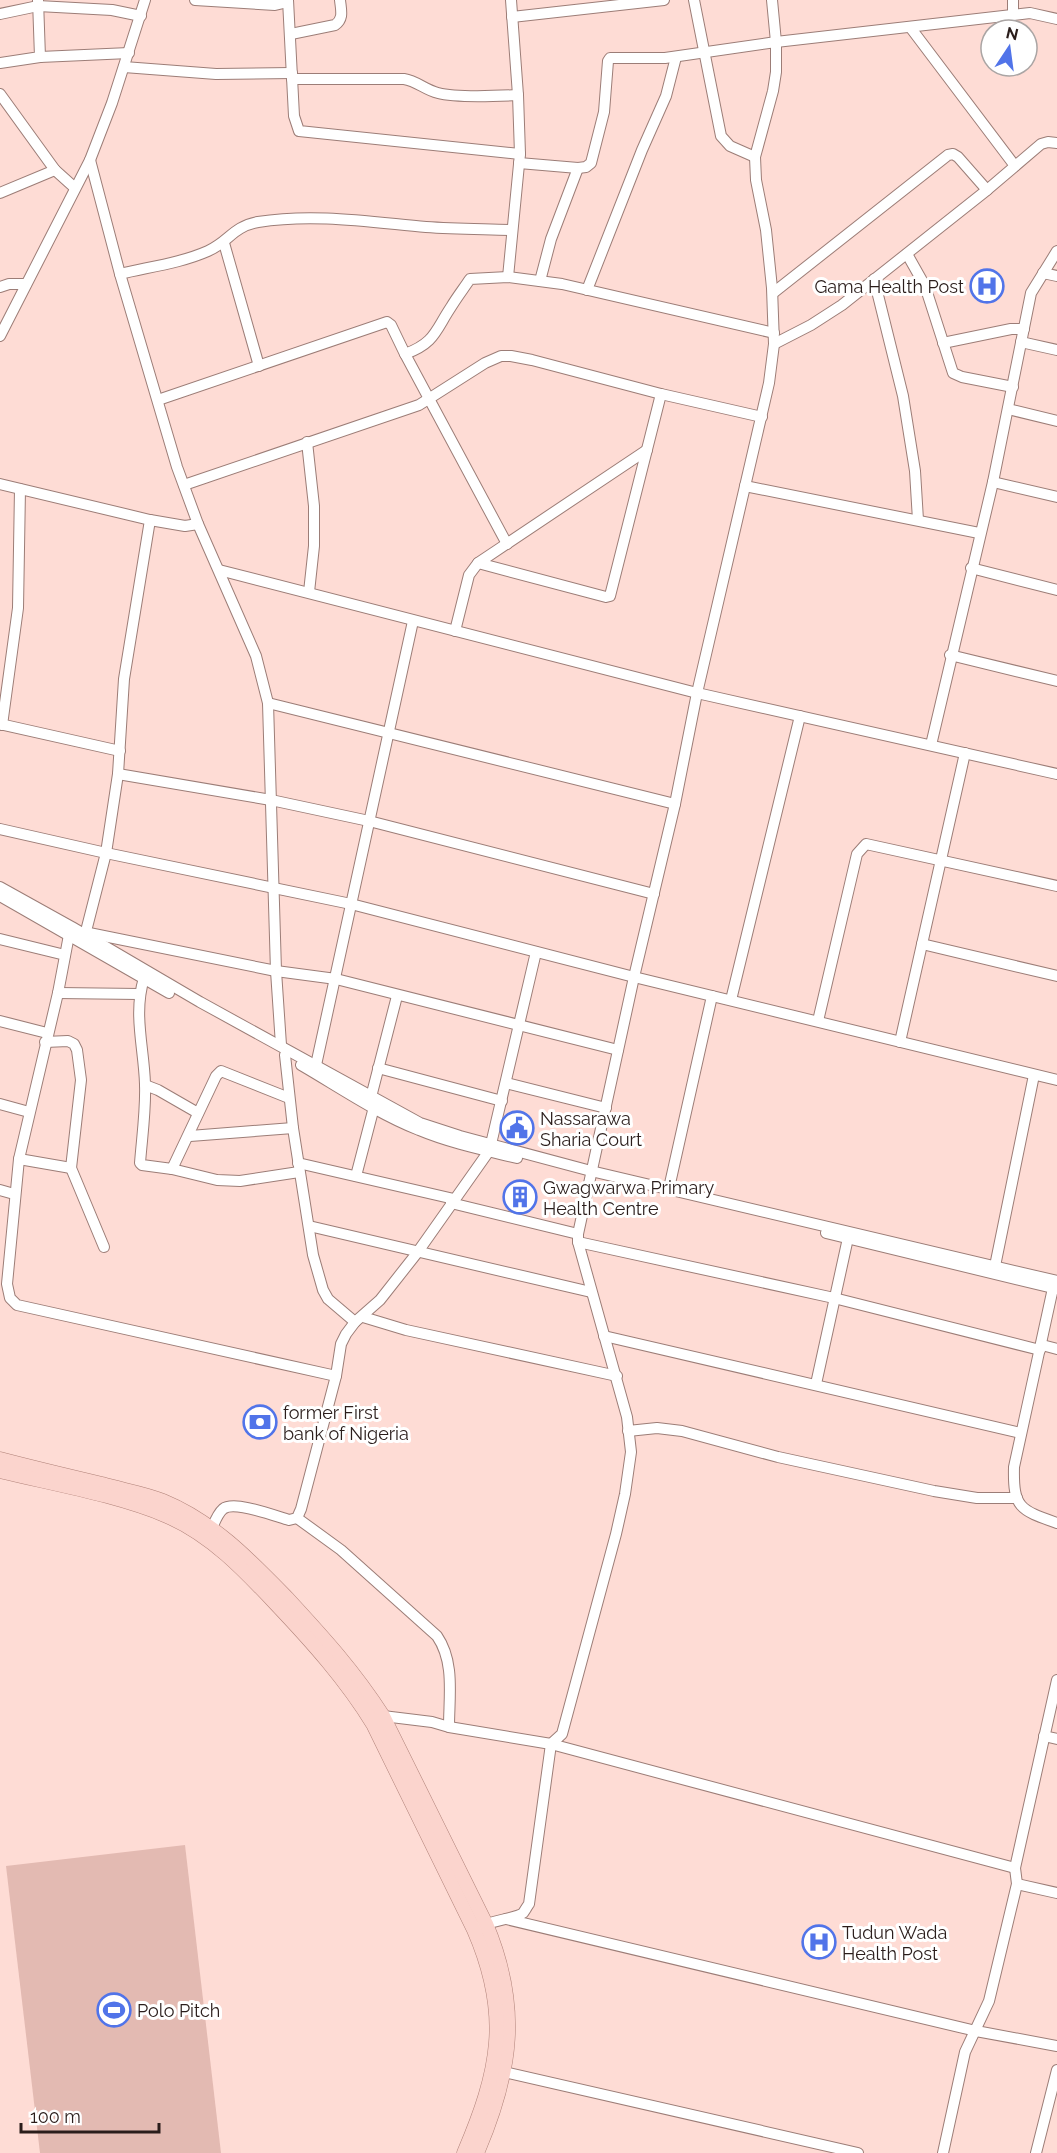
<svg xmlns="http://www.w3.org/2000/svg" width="1057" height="2153" font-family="Raleway,sans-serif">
	<rect width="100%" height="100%" fill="#fedcd5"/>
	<!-- green -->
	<path fill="#e3bab2" d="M185,1845L221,2153H40L6,1866Z"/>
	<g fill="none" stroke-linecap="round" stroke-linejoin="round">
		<!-- minor casing -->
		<g stroke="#9c7d77" stroke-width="12">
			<g id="minor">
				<path d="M195,0L275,5L288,2"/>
				<path d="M288,0L294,116L299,131L520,154"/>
				<path d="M694,0L721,136L730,146L755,157"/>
				<path d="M1013,0V15"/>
				<path d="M0,14L38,6L112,10L141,16"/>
				<path d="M512,17L664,0"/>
				<path d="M910,27L1015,166"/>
				<path d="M291,34L335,25C344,19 341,10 340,0"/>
				<path d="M40,57L129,53"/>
				<path d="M0,63L40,57L38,0"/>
				<path d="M124,67L216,74L292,73"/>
				<path d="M292,79H404C417,81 425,90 438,93C456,98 498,96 518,95"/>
				<path d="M0,94L55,170L75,188"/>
				<path d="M90,160L120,274L177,467L198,524L256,656L268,703L276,971L281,1045"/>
				<path d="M519,163L578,168L586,167L591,163L604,112L608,61L610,58H665L776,42L1030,13L1057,19"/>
				<path d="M0,193L55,170"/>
				<path d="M224,243L259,366"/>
				<path d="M907,254L925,286L953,373L962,377L1013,387"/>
				<path d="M1043,273L1057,276"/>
				<path d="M120,274C149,267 181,263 208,251C230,241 232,227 258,222C314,213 370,222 426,227C455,229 484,229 512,230"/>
				<path d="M508,277L520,154L518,95L511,0"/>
				<path d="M874,279L903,396L915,471L918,520"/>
				<path d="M540,281L551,239L578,168"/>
				<path d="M0,287L9,284H26"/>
				<path d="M587,290L642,150L666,96L676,57"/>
				<path d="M773,293L948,155L953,154L958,157L987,190"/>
				<path d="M0,336L90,160L112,103L145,0"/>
				<path d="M1021,342L1057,350"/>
				<path d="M943,343L1011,329H1024"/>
				<path d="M774,344L811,325L842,305L987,190L1041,144L1048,142L1057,143"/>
				<path d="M405,354C435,343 435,331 451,307C457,297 464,288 470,279L508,277L562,284L774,333"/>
				<path d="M158,400L387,322L391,325L405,354L507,544"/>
				<path d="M1008,409L1057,421"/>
				<path d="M307,442L314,506V546L309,592"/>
				<path d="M993,482L1057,497"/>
				<path d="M0,484L150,520L185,526L198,524"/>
				<path d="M184,485L419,405L485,363L501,356H511L532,360L661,394L762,417"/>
				<path d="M745,486L979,533"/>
				<path d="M478,563L606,597L610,596L661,394"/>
				<path d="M971,568L1057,590"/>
				<path d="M219,570L697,693L1057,774"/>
				<path d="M455,631L469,575L478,563L647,450"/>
				<path d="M950,655L1057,681"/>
				<path d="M268,703L675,804"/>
				<path d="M0,724L120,751"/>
				<path d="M2,725L18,608L20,489"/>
				<path d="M931,745L993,482L1031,293L1057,251"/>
				<path d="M118,774L271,800L369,821L654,894"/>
				<path d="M0,829L106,853L351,904L634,977L1057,1080"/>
				<path d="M0,887L72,927L200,1002L420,1123L460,1136L591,1171L1057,1281"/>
				<path d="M0,896L169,993"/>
				<path d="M89,933L276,971L336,979L618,1050"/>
				<path d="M69,935L58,993L19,1159L7,1284L10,1298L17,1305L336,1376"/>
				<path d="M0,939L65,955"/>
				<path d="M84,939L106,853L118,774L124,679L150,520"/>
				<path d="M922,944L1057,976"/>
				<path d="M144,978C133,1014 144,1048 145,1084C146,1110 142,1137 140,1163L142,1165L172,1169L217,1180L240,1181L299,1172"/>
				<path d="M58,993L139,994"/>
				<path d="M731,1000L800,716"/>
				<path d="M0,1021L47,1033"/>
				<path d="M818,1021L857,854L866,844L1057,886"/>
				<path d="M45,1042L68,1041L74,1044L77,1050L81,1080L71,1168L104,1247"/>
				<path d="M900,1042L965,753"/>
				<path d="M285,1055L293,1128L313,1255L323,1290L328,1299L355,1322"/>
				<path d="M301,1065C339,1087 378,1114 419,1130C450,1143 484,1150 517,1158"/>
				<path d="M316,1065L413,621"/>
				<path d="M378,1068L502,1101"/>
				<path d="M506,1083L606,1108"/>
				<path d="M145,1085L158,1090L198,1113"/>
				<path d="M371,1097L397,996"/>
				<path d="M0,1104L29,1112"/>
				<path d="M190,1136L293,1128"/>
				<path d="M491,1144L536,952"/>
				<path d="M19,1159L71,1168"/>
				<path d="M298,1163L454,1199"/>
				<path d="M172,1169L216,1076L221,1071L289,1098"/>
				<path d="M356,1176L374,1107"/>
				<path d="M669,1188L712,996"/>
				<path d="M0,1190L14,1194"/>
				<path d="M451,1203L578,1234"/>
				<path d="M309,1226L591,1292"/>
				<path d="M826,1233L1057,1289"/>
				<path d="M578,1242L834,1298L1040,1350"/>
				<path d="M994,1271L1034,1075"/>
				<path d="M1053,1288L1014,1467C1013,1508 1020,1510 1057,1523"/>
				<path d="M363,1317L406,1330L617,1376"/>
				<path d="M604,1336L1021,1433"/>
				<path d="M1042,1345L1057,1349"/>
				<path d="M816,1384L848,1238"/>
				<path d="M628,1431L657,1428L682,1431L778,1457L934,1491L977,1498H1017"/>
				<path d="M297,1518L341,1550L437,1636C455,1662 449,1696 449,1727"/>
				<path d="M209,1535C213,1527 216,1515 223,1509C234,1500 275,1516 289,1520L297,1518L301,1509L336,1376L341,1344L346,1334L355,1322L380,1300L417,1253L489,1151"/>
				<path d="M383,1716L432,1722L449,1727L551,1744L1015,1868"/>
				<path d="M1044,1736L1057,1739"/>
				<path d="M1017,1884L1057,1893"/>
				<path d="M506,1919L976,2031L1057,2046"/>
				<path d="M479,1927C490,1921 517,1918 523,1913C524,1912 528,1905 529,1904L551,1744L562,1734L616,1534L625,1494L631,1452L627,1417L578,1242V1234L634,977L675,804L697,693L769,383L774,344L772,288L766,230L756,180L755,157L773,91L776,72V42L772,0"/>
				<path d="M504,2072L858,2153"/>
				<path d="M943,2153L965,2052L989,2001L1017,1884L1015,1868L1057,1680"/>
				<path d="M1036,2153L1057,2070"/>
			</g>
		</g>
		<!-- major casing -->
		<g stroke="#b08279" stroke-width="15">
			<g id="major">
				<path d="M0,1459C34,1468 68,1476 102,1484C122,1490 144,1493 163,1501C214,1522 251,1561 288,1599C324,1638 354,1671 383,1716L486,1924C521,2007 512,2072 477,2153"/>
				<path d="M0,1471C53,1484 118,1495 167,1516C211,1535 244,1570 276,1604C312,1642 346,1680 373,1724L474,1930C511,2015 499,2071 464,2153"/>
			</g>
		</g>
		<!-- minor -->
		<use href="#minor" stroke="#fff" stroke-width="10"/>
		<!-- major -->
		<use href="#major" stroke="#fbd4cd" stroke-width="14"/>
	</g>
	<!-- icons -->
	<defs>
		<g id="hospital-ring" transform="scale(1.725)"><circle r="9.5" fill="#fff" stroke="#5174e9" stroke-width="1.5"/><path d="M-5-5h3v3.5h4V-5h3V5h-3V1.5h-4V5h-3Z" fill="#5174e9"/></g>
		<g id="civic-ring" transform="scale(1.725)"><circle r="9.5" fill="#fff" stroke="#5174e9" stroke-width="1.5"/><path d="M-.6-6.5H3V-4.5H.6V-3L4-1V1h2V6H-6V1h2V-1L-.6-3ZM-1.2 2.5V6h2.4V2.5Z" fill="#5174e9"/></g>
		<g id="building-ring" transform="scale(1.725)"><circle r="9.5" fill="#fff" stroke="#5174e9" stroke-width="1.5"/><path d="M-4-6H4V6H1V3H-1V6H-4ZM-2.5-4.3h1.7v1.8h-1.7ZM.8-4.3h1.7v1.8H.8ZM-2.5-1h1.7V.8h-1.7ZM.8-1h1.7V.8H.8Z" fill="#5174e9"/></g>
		<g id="bank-ring" transform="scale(1.725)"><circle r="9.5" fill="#fff" stroke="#5174e9" stroke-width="1.5"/><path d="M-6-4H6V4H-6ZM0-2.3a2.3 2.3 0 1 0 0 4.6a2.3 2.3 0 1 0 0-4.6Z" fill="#5174e9"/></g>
		<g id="stadium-ring" transform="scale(1.725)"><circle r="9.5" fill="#fff" stroke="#5174e9" stroke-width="1.5"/><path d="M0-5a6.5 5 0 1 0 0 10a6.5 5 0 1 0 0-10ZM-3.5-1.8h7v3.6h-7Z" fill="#5174e9"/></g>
	</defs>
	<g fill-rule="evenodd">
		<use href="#hospital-ring" x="987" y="286"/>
		<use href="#civic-ring" x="517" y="1128"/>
		<use href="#building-ring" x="520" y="1197"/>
		<use href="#bank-ring" x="260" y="1422"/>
		<use href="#hospital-ring" x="819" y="1942"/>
		<use href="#stadium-ring" x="114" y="2010"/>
	</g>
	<g text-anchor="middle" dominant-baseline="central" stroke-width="6" stroke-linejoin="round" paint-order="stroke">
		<!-- poi labels -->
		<g font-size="18" fill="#2a1d1b" stroke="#fff" text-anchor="start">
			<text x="964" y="286" text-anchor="end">Gama Health Post</text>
			<text x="540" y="1118">Nassarawa<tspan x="540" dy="21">Sharia Court</tspan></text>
			<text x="543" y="1187">Gwagwarwa Primary<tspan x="543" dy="21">Health Centre</tspan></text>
			<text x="283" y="1412">former First<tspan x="283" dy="21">bank of Nigeria</tspan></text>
			<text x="842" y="1932">Tudun Wada<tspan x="842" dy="21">Health Post</tspan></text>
			<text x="137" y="2010">Polo Pitch</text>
		</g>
	</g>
	<!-- north arrow -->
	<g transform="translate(1009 48) rotate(13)"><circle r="28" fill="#ffffff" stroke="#aaa5a4" stroke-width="1.5"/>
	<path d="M0-4.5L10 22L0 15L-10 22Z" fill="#5174e9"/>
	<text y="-9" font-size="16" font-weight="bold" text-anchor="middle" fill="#2a1d1b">N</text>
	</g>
	<!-- scale -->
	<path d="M21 2123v9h138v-9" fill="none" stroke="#2a1d1b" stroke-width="3"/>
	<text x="30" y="2123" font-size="18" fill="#2a1d1b" stroke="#ffffff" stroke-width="4.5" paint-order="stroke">100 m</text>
</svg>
